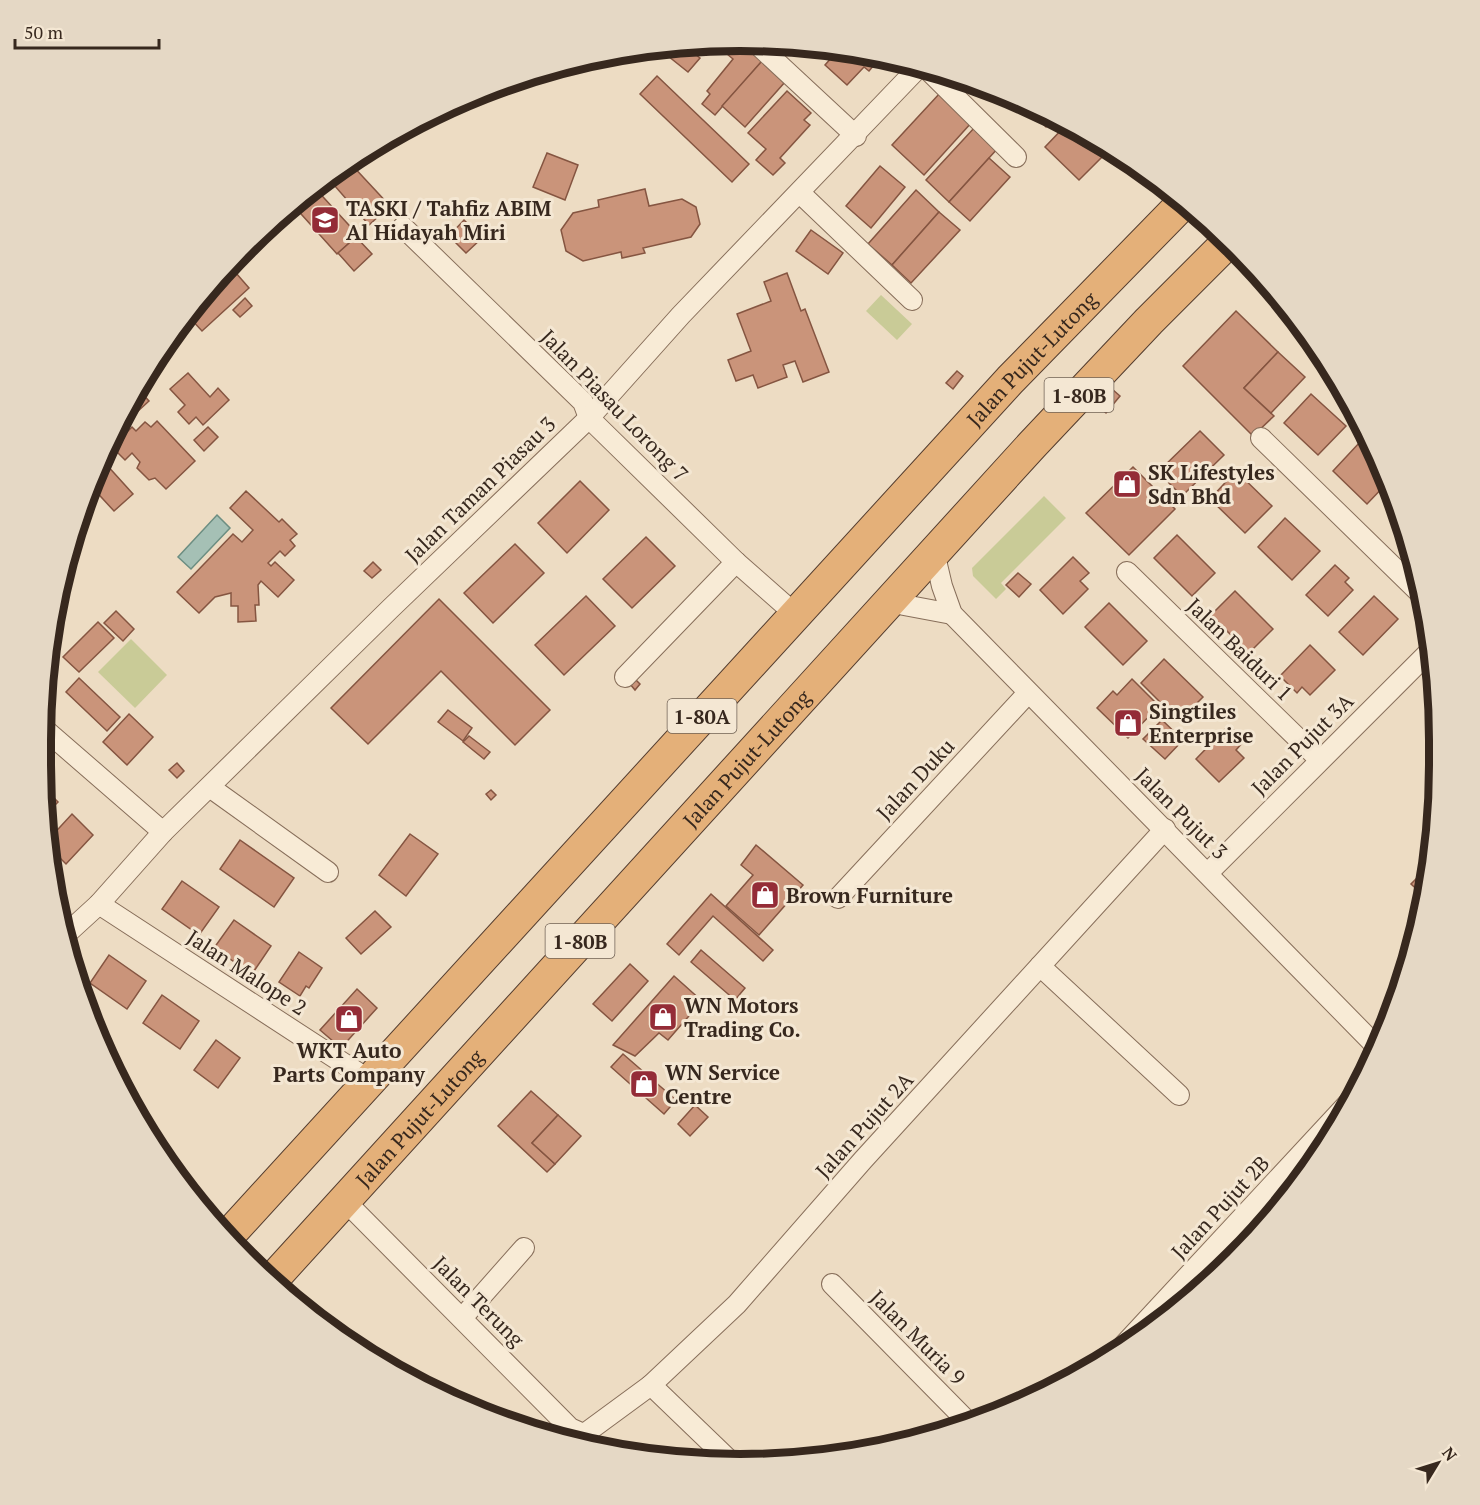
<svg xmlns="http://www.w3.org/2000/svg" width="1480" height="1505" font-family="'PT Serif',serif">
	<rect width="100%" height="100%" fill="#eddcc3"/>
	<!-- green -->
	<g fill="#c9cb97">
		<path d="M881,295L912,324L897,340L866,311Z"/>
		<path d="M1044,496L1066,518L1001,583L1006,589L996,599L973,576L972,568Z"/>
		<path d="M131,639L167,675L135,708L98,672Z"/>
	</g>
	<!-- water -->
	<path fill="#a5c0b5" stroke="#6c8e82" stroke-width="1.5" d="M217,515L230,528L191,569L178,557Z"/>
	<!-- building -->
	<g fill="#ca947a" stroke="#855541" stroke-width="1.5">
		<path d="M695,42H704L695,54L700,58L688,72L658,48Z"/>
		<path d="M737,43L743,44L762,61L715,115L702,104L710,94L707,91L733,59L727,54Z"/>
		<path d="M840,48L880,58L869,71L864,67L847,85L825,65Z"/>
		<path d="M762,61L785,82L745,127L722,106Z"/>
		<path d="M657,76L749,164L732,182L640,94Z"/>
		<path d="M787,91L811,113L804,120L810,125L780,158L785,163L773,175L756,160L766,149L748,133Z"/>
		<path d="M940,93L972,122L924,175L892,145Z"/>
		<path d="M1022,103L1054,118L1046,127Z"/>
		<path d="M1067,124L1090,134L1110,149L1079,180L1045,147Z"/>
		<path d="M975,127L998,148L949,202L926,180Z"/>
		<path d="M547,153L578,165L565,200L533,187Z"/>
		<path d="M989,158L1010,177L970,221L949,202Z"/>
		<path d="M350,163L390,206L369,225L327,177Z"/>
		<path d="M880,166L905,187L871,228L846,206Z"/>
		<path d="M313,186L358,235L337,254L293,205Z"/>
		<path d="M645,189L649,206L682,199L696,207L700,224L691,237L643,248L645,253L622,258L621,252L583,261L566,251L561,230L573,213L599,207L598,200Z"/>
		<path d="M916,190L939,212L892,265L868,244Z"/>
		<path d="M939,212L960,230L911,283L892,265Z"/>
		<path d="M464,220L482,238L466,253L449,236Z"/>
		<path d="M811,230L843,253L828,274L796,251Z"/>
		<path d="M356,237L372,254L354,271L338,253Z"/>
		<path d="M229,265L222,273L228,279L236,273L249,288L202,331L190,318L183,324L214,279Z"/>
		<path d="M787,273L801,311L805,309L829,372L803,382L795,361L783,365L787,377L758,388L753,375L736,381L728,360L751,351L737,314L771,301L764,282Z"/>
		<path d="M245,298L252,306L240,317L233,310Z"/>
		<path d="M1236,311L1278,352L1244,388L1274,416L1253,436L1183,366Z"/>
		<path d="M1278,352L1305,377L1271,413L1244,388Z"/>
		<path d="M957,371L963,376L953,389L946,383Z"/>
		<path d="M188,373L210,397L218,388L229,400L203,425L196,417L189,424L178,412L185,405L170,389Z"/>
		<path d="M136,387L149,401L124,424L121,420Z"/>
		<path d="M1112,389L1120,396L1106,413L1097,405Z"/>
		<path d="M1311,394L1346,426L1318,455L1284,423Z"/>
		<path d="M157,421L195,461L166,489L155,478L149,480L137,468L140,462L132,453L125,460L112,447L132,427L136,431L145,422L151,427Z"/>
		<path d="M208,427L218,437L204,451L194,440Z"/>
		<path d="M1200,431L1224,455L1182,496L1158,472Z"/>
		<path d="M1360,442L1378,459L1387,483L1367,504L1333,471Z"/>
		<path d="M105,463L133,494L114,511L91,486L99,468Z"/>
		<path d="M1133,467L1175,509L1129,555L1086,513Z"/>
		<path d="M1236,471L1272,506L1245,533L1210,499Z"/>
		<path d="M580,481L609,510L567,553L538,523Z"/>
		<path d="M246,491L279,522L282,519L297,534L290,540L295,546L285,556L280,551L268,563L271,566L275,562L294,580L278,597L261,581L258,585L259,605H255L256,621L238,622V606H231V593L215,597L199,613L177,592L233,534L242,542L253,530L230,508Z"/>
		<path d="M1394,502L1404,527L1387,510Z"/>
		<path d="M1285,518L1320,551L1292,580L1258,547Z"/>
		<path d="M1177,535L1215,573L1192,596L1154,558Z"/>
		<path d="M646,537L675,566L632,608L603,579Z"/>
		<path d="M515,544L544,573L493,623L464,593Z"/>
		<path d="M1073,557L1089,573L1080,581L1088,589L1063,614L1040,590Z"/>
		<path d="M373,562L381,570L372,578L364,571Z"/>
		<path d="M1335,565L1349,578L1345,582L1353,590L1328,616L1306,595Z"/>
		<path d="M1018,573L1031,584L1019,597L1006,585Z"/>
		<path d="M1235,591L1273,629L1249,653L1211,615Z"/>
		<path d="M586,596L615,626L564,675L535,645Z"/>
		<path d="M1374,596L1398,619L1363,655L1339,632Z"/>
		<path d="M439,599L550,710L515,745L441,671L368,744L331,708Z"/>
		<path d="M1109,603L1147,641L1123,665L1085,627Z"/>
		<path d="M116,611L134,629L123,641L104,623Z"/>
		<path d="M98,622L114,638L79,672L63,657Z"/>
		<path d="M1310,645L1335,670L1310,695L1302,687L1297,693L1280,676Z"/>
		<path d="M1164,659L1203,697L1179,721L1141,683Z"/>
		<path d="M79,678L120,717L107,731L66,692Z"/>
		<path d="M635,679L640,684L635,690L630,684Z"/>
		<path d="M1132,679L1159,706L1128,738L1097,708L1113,691L1117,695Z"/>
		<path d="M448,710L472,728L463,741L438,722Z"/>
		<path d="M129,714L153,737L127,765L103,742Z"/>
		<path d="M1162,720L1183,740L1165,759L1143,739Z"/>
		<path d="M1229,725L1244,741L1236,750L1244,758L1219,782L1196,759Z"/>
		<path d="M469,736L490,752L484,759L463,742Z"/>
		<path d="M177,763L184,771L177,778L169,770Z"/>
		<path d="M43,787L58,802L45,815Z"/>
		<path d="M491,790L496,795L491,800L486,794Z"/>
		<path d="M72,814L93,835L66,864L49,847L48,840Z"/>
		<path d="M410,834L438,854L406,896L379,875Z"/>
		<path d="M240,840L294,878L274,907L220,869Z"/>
		<path d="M756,845L803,885L759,935L726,906L753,875L741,865Z"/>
		<path d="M1432,863L1424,896L1411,884Z"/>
		<path d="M182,881L219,907L199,935L162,909Z"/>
		<path d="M711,894L773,950L763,961L713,916L679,955L667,944Z"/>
		<path d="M375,911L391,927L361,954L346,938Z"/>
		<path d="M234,920L271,946L252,974L214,948Z"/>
		<path d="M701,950L745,988L735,1000L691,962Z"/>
		<path d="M299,952L322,968L309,988L306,986L300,996L279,982Z"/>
		<path d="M109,955L146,981L127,1009L90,983Z"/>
		<path d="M630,964L648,981L612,1021L593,1004Z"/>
		<path d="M674,976L702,1001L668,1040L659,1033L635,1056L613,1045Z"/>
		<path d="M357,989L377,1008L341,1048L320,1030Z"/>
		<path d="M162,995L199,1021L180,1049L143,1023Z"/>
		<path d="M216,1040L240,1058L218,1088L194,1070Z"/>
		<path d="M623,1054L676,1100L664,1114L611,1067Z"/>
		<path d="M531,1091L558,1115L532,1143L555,1164L547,1172L498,1126Z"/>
		<path d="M695,1105L708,1117L690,1136L678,1124Z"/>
		<path d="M558,1115L581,1136L555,1164L532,1143Z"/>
	</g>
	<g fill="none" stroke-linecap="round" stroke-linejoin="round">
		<!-- minor casing -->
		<g stroke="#876e5a" stroke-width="22">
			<g id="minor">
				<path d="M757,44L856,136"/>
				<path d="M926,68L1016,157"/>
				<path d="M800,193L912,300"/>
				<path d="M403,227L583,402L589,418L736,562L795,614"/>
				<path d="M1261,438L1422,595"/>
				<path d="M934,552L942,586L952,614L1377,1047"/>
				<path d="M1127,572L1320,760"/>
				<path d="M888,602L952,614"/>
				<path d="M625,677L736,562"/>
				<path d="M42,727L163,832"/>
				<path d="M211,788L328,872"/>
				<path d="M1208,873L1431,650"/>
				<path d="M838,898L1028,693"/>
				<path d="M99,904L369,1080"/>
				<path d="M64,936L99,904L163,832L390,609L589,418L681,315L919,67"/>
				<path d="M1040,966L1179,1095"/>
				<path d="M344,1200L570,1428L581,1433L587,1432L651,1385L737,1304L863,1160L1165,829"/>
				<path d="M832,1284L969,1423"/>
				<path d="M463,1317L524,1248"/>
				<path d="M1122,1347L1353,1098"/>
				<path d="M651,1385L730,1461"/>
			</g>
		</g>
		<!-- trunk casing -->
		<g stroke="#543d2f" stroke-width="34">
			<g id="trunk">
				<path id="s1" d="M227,1237L1010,380L1184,202"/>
				<path id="s2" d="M272,1280L1032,445L1149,321L1228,242"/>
			</g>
		</g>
		<!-- minor -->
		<use href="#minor" stroke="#f8ebd6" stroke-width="20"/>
		<!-- trunk -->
		<use href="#trunk" stroke="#e4b079" stroke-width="32"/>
	</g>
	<!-- icons -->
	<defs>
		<g id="school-square" transform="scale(1.5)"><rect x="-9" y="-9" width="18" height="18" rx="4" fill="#942c37" stroke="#f4e7d3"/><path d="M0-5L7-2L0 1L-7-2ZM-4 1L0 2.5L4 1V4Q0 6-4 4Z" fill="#fff"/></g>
		<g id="shop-square" transform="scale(1.5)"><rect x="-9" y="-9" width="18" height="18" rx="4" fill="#942c37" stroke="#f4e7d3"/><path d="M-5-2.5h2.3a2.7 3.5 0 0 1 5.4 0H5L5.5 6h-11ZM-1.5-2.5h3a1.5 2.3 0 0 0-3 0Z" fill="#fff"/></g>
	</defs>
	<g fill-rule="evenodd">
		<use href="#school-square" x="325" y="220"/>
		<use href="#shop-square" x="1127" y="484"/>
		<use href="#shop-square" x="1128" y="723"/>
		<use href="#shop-square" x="765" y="895"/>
		<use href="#shop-square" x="663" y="1017"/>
		<use href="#shop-square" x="349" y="1019"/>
		<use href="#shop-square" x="644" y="1084"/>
	</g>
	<g text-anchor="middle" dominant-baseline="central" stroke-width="6" stroke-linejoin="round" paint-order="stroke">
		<!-- shield labels -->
		<g fill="#f4e7d3" stroke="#706154" stroke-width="1.5">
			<rect x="1044.5" y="378" width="69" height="34" rx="4.5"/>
			<rect x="667.5" y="699" width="69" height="34" rx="4.5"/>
			<rect x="545.5" y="924" width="69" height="34" rx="4.5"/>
		</g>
		<g font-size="20" font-weight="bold" fill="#37281e">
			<text x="1079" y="395">1-80B</text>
			<text x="702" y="716">1-80A</text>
			<text x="580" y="941">1-80B</text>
		</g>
		<!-- poi labels -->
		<g font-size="21" font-weight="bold" fill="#37281e" stroke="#f4e7d3" text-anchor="start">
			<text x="346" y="208">TASKI / Tahfiz ABIM<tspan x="346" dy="24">Al Hidayah Miri</tspan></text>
			<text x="1148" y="472">SK Lifestyles<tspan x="1148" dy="24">Sdn Bhd</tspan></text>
			<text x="1149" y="711">Singtiles<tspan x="1149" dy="24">Enterprise</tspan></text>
			<text x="786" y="895">Brown Furniture</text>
			<text x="684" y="1005">WN Motors<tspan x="684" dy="24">Trading Co.</tspan></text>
			<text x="349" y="1050" text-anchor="middle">WKT Auto<tspan x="349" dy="24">Parts Company</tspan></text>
			<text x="665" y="1072">WN Service<tspan x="665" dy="24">Centre</tspan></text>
		</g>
		<!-- street labels -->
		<g font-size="21" fill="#37281e" stroke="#f4e7d3">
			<text stroke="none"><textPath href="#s1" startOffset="1191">Jalan Pujut-Lutong</textPath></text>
			<text transform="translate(615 405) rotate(46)">Jalan Piasau Lorong 7</text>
			<text transform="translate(480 489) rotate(-44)">Jalan Taman Piasau 3</text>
			<text transform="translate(1240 649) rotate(44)">Jalan Baiduri 1</text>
			<text transform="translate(1302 744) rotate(-45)">Jalan Pujut 3A</text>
			<text stroke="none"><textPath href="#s2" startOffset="705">Jalan Pujut-Lutong</textPath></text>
			<text transform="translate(915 779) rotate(-47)">Jalan Duku</text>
			<text transform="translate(1182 813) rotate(45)">Jalan Pujut 3</text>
			<text transform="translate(247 972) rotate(33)">Jalan Malope 2</text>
			<text stroke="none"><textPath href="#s2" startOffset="219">Jalan Pujut-Lutong</textPath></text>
			<text transform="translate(864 1125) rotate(-48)">Jalan Pujut 2A</text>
			<text transform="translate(1220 1207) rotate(-47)">Jalan Pujut 2B</text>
			<text transform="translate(479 1301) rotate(45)">Jalan Terung</text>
			<text transform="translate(918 1337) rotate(45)">Jalan Muria 9</text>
		</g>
	</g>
	<!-- crop -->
	<path d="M0 0H1480V1505H0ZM740 51H740A689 689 0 0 1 1429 740V765A689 689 0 0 1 740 1454H740A689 689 0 0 1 51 765V740A689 689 0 0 1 740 51Z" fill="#e5d8c5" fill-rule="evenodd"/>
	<path fill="none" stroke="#37281e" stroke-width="8" d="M740 51H740A689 689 0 0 1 1429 740V765A689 689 0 0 1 740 1454H740A689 689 0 0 1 51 765V740A689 689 0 0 1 740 51Z"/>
	<!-- north arrow -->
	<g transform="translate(1438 1463) rotate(52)" stroke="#f4e7d3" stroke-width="4.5" paint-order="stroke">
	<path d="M0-4.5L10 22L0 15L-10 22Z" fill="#37281e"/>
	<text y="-9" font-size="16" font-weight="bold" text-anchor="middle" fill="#37281e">N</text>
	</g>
	<!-- scale -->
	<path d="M15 39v9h144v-9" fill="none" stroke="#37281e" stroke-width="3"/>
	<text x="24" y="39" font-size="18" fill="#37281e" stroke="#f4e7d3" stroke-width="4.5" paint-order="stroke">50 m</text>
</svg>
